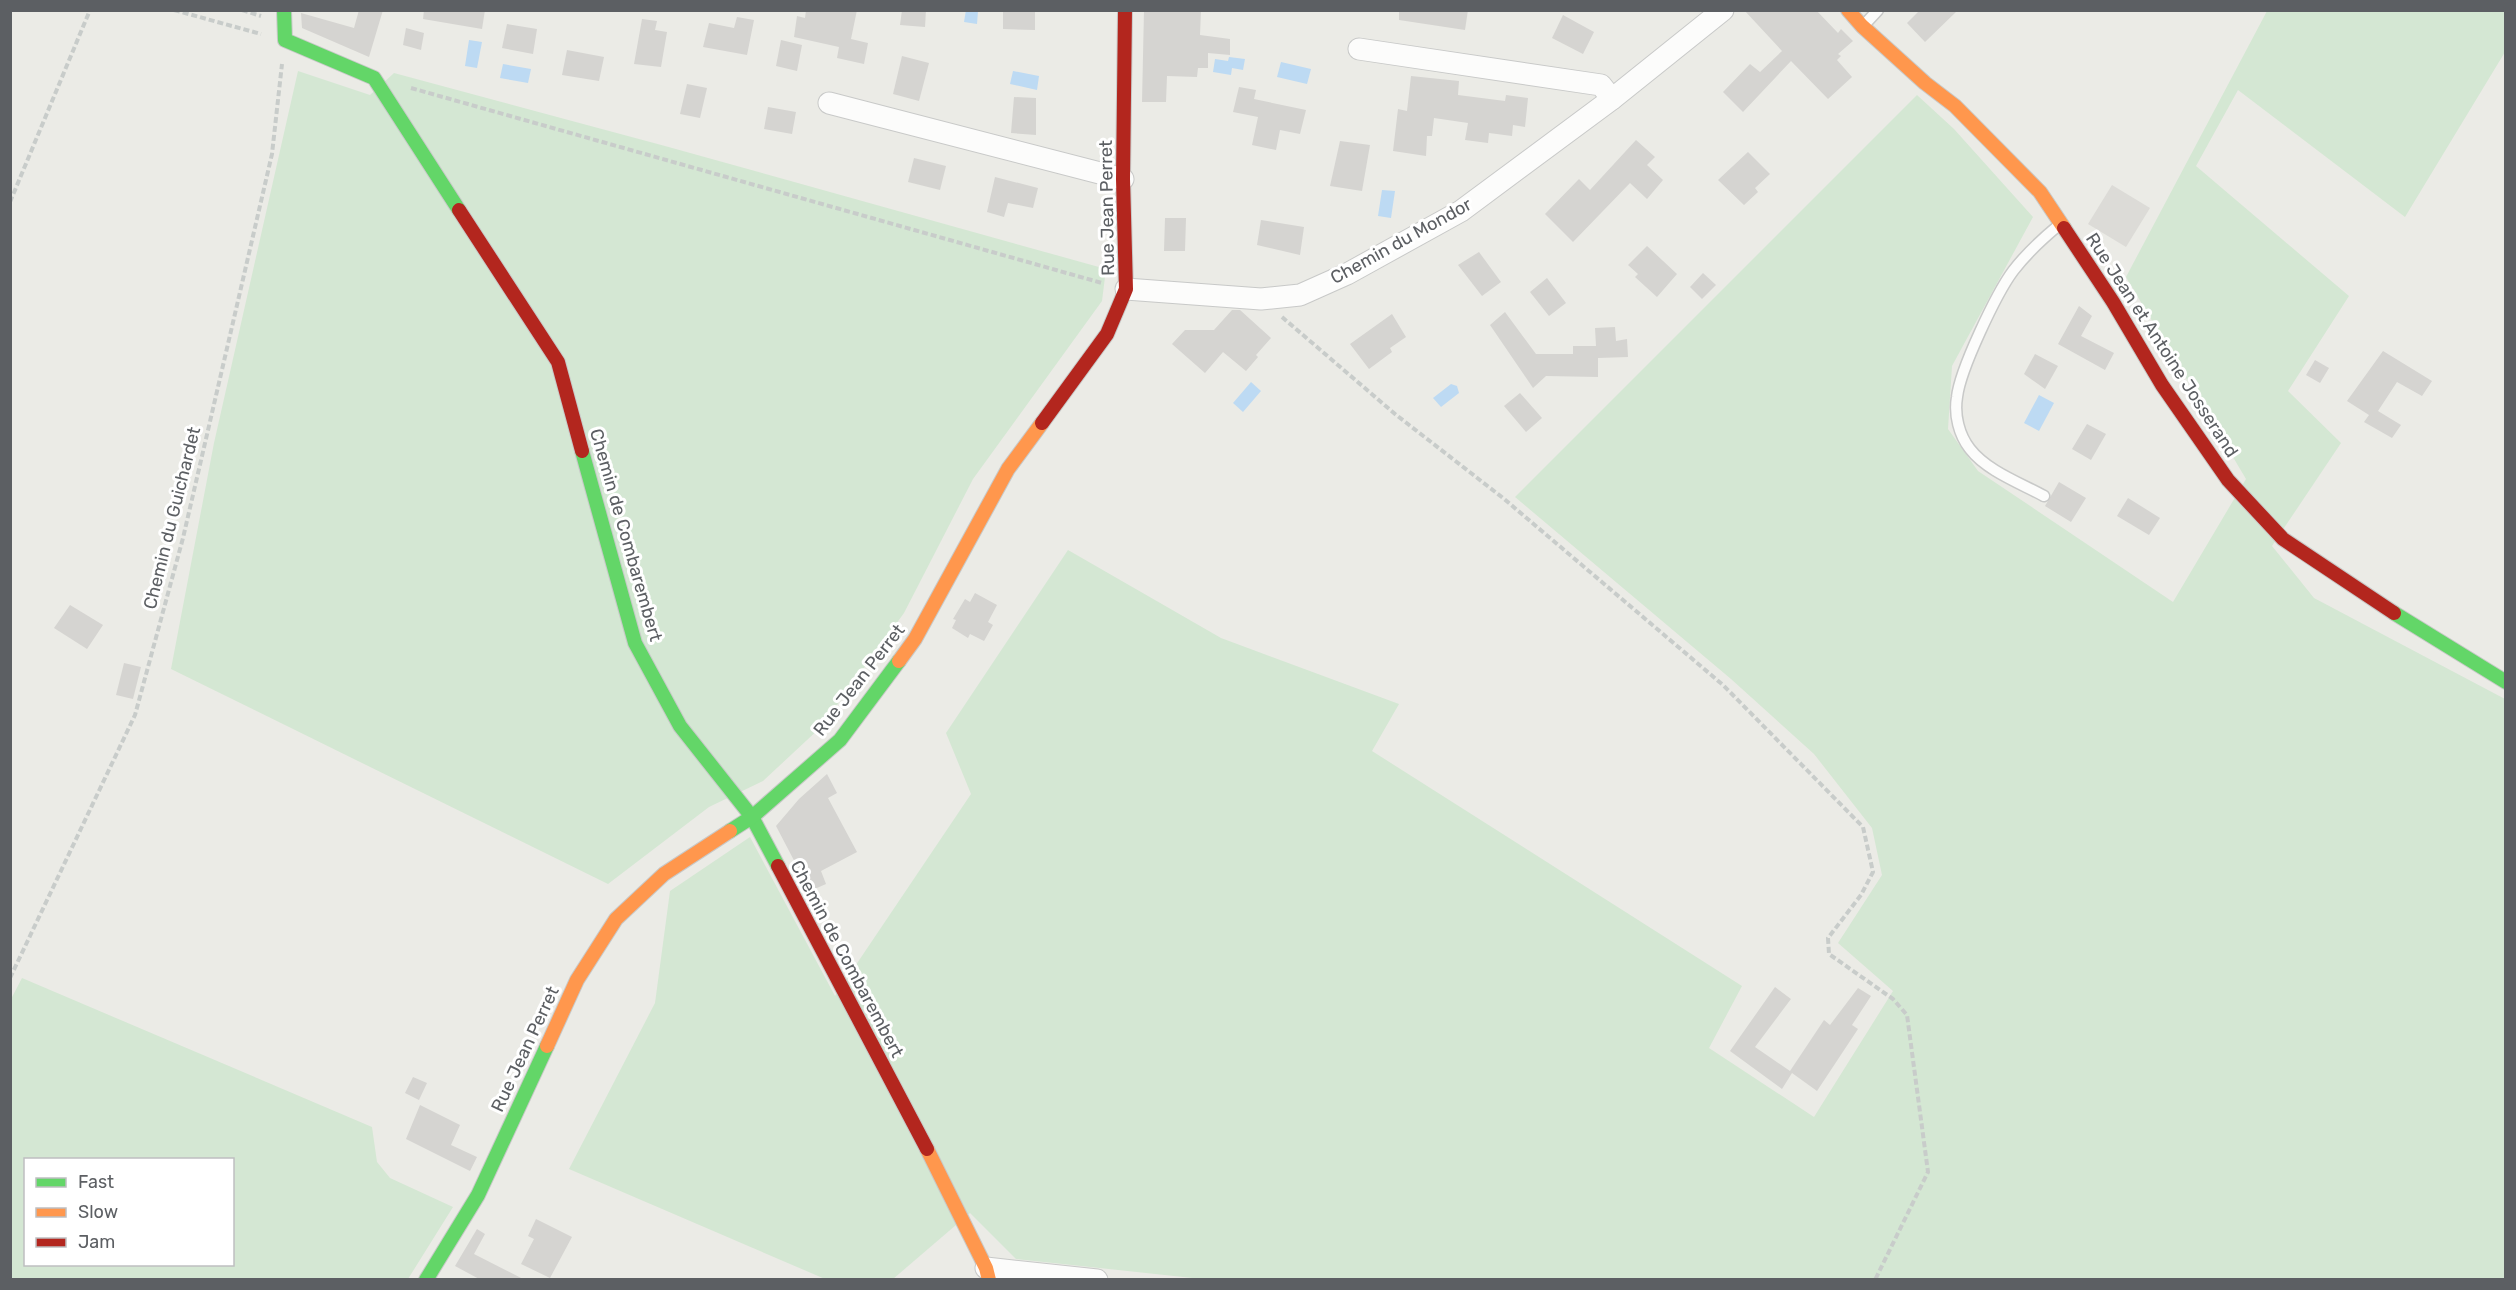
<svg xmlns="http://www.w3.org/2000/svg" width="2516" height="1290" font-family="Rubik,sans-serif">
	<rect width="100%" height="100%" fill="#ebebe6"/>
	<!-- industrial -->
	<path fill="#dcdbd7" d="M2112,185L2150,208L2126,247L2088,224Z"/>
	<!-- green -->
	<g fill="#d4e7d3" fill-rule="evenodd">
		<path d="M2267,11H2505V52L2405,217L2238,90L2196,166L2349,296L2288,391L2341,443L2272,546L2314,598L2505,699V1279L1211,1280L1016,1259L970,1213L893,1279H825L569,1169L655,1003L670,891L750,837L835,996L971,794L946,733L1068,550L1221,638L1399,704L1372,751L1742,986L1709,1048L1814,1117L1893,991L1838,943L1882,875L1872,828L1814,754L1731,679L1515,497L1917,95L1954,129L2033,217L1952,366L1948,429L1978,471L2173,602L2246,479L2126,277Z"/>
		<path d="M298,71L370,95L394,73L665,146L1106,269L1102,301L973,479L904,613L821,727L763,781L709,807L608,884L171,669L214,443Z"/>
		<path d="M22,978L372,1127L377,1162L390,1178L453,1207L408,1279H11L10,1001ZM26,1160H232V1264H26Z"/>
	</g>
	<!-- water -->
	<g fill="#bddaf3">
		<path d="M966,10L978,11L977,24L964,22Z"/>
		<path d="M469,40L482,42L477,68L465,66Z"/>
		<path d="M1229,57L1245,59L1243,70L1232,68L1231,75L1213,72L1215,59L1228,61Z"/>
		<path d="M1281,62L1311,69L1307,84L1277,77Z"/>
		<path d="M503,64L531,69L528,83L500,78Z"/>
		<path d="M1013,71L1039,76L1037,90L1010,84Z"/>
		<path d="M1382,190L1395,191L1391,218L1378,216Z"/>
		<path d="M1251,382L1261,391L1243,412L1233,403Z"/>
		<path d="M1451,384L1457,386L1459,393L1441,407L1433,398Z"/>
		<path d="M2039,395L2054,403L2039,431L2024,423Z"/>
	</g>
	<!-- building -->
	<g fill="#d5d4d1">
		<path d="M359,10H383L369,57L302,28L301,13L354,28Z"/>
		<path d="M424,10H485L482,29L423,19Z"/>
		<path d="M806,10H857L851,39L868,43L864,64L837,58L839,47L794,37L797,16L805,18Z"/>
		<path d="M902,10H926L925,27L900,25Z"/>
		<path d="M1003,10H1035V30L1003,29Z"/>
		<path d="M1144,10H1201L1200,35L1230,39V55L1208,53V68H1198L1197,77L1167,76L1166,102H1142Z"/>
		<path d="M1399,10H1468L1465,30L1399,20Z"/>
		<path d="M1744,10H1816L1838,33L1841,29L1853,41L1838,54L1841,56L1837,60L1852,77L1828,99L1791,61L1743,112L1723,92L1750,64L1760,72L1782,51Z"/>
		<path d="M1920,10H1958L1925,42L1907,23Z"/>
		<path d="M1563,15L1594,32L1583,54L1552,38Z"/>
		<path d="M737,17L754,20L747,55L703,47L709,23L734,28Z"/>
		<path d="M642,19L657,21L655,30L667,32L661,67L634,64Z"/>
		<path d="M507,24L537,29L533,54L502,48Z"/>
		<path d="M406,28L424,33L421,50L403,45Z"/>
		<path d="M781,40L802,45L797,71L776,66Z"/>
		<path d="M567,50L604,57L599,81L562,75Z"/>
		<path d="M902,56L929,63L919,101L893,94Z"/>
		<path d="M1411,76L1459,81L1458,95L1505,101L1506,95L1528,98L1525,127L1513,125L1512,136L1489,133L1488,143L1465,140L1468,123L1434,118L1432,136H1427L1426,156L1393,151L1398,109L1407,111Z"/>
		<path d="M687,84L707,88L700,118L680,114Z"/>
		<path d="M1239,87L1256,90L1254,99L1306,110L1300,134L1280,130L1276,150L1252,145L1258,117L1233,112Z"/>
		<path d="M1014,97L1036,98V135L1011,133Z"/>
		<path d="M768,107L796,112L792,134L764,129Z"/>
		<path d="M1636,140L1655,157L1647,165L1663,180L1647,199L1630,183L1573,242L1545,214L1579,179L1590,190Z"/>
		<path d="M1340,141L1370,145L1362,191L1330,186Z"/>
		<path d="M1748,152L1770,174L1755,188L1758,192L1744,205L1718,180Z"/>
		<path d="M914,158L946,166L940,190L908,182Z"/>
		<path d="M995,177L1038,188L1033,208L1008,203L1004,217L987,212Z"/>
		<path d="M1165,218H1186L1185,251H1164Z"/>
		<path d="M1261,220L1304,227L1300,255L1257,245Z"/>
		<path d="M1647,246L1677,274L1657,297L1635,277L1638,274L1628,265Z"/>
		<path d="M1479,252L1501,282L1482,296L1458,265Z"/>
		<path d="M1703,273L1716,285L1702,299L1690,287Z"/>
		<path d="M1547,278L1566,303L1549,316L1530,292Z"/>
		<path d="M2079,306L2092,316L2081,336L2114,353L2105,370L2058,344Z"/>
		<path d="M1232,310H1240L1271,338L1256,355L1258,357L1246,371L1223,352L1205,373L1172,344L1185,330H1214Z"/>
		<path d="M1505,312L1536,354H1573V346H1596L1595,328L1615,327L1616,341L1627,339L1628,357L1598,358V377L1546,376L1533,388L1490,325Z"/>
		<path d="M1392,314L1406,337L1390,348L1392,352L1369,369L1350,344Z"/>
		<path d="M2383,351L2432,381L2422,396L2397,382L2378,411L2401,425L2392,438L2364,422L2369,415L2347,401Z"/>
		<path d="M2035,354L2058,366L2045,389L2024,374Z"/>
		<path d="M2315,360L2329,368L2320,383L2306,375Z"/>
		<path d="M1520,393L1542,418L1526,432L1504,406Z"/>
		<path d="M2087,424L2106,434L2091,460L2072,449Z"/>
		<path d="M2059,482L2086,498L2071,522L2045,506Z"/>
		<path d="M2128,498L2160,518L2149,535L2117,516Z"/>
		<path d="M975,593L997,605L988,622L993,625L984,641L970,634L968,638L952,628L956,620L953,619L965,599L970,602Z"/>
		<path d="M70,605L103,625L87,649L54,628Z"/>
		<path d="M124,663L141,667L133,699L116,695Z"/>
		<path d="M827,774L837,793L828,798L857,852L821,871L826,884L810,891L776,826L799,799Z"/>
		<path d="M1775,987L1791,999L1755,1047L1790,1071L1824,1020L1830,1025L1858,988L1871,996L1852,1025L1858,1029L1817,1091L1792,1073L1782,1089L1730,1051Z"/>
		<path d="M413,1077L427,1083L419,1100L405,1093Z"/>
		<path d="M420,1105L460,1125L451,1145L477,1157L470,1171L406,1139Z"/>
		<path d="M536,1219L572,1237L550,1278L521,1264L534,1239L528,1236Z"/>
		<path d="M477,1229L485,1234L474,1254L525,1280H481L455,1266Z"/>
	</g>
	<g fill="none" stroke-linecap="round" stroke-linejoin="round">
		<!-- lane casing -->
		<g stroke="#c8c9c8" stroke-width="13">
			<g id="lane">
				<path d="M1865,24L1878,10"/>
				<path d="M2044,496C2020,483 1987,471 1970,449C1959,435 1954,415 1957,397C1960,370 1996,294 2013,271C2026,254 2042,239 2059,225"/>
			</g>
		</g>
		<!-- street casing -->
		<g stroke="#c8c9c8" stroke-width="23">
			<g id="street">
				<path d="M1359,49L1601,85L1612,99"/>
				<path d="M829,103L1123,179"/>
				<path d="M1126,289L1261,299L1300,295L1347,274L1461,211L1612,99L1723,10"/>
				<path d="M986,1268L1097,1280"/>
			</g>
		</g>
		<!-- fast casing -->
		<g stroke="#c8c9c8" stroke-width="16">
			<g id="fast">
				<path d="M284,10L285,40L374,78L459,210"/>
				<path d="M582,451L635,643L680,726L752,817L778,866"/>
				<path d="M2394,613L2506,682"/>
				<path d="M730,831L752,817L840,740L899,661"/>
				<path d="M426,1280L478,1195L547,1046"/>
			</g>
		</g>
		<!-- slow casing -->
		<g stroke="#c8c9c8" stroke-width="16">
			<g id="slow">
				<path d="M1848,10L1862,26L1925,83L1955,106L2040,192L2064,228"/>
				<path d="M899,661L915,639L1008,469L1042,423"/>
				<path d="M547,1046L577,980L616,919L664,874L730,831"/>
				<path d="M927,1149L986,1268L989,1280"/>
			</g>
		</g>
		<!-- jam casing -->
		<g stroke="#c8c9c8" stroke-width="16">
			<g id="jam">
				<path d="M459,210L558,362L582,451"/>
				<path d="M2064,228L2113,302L2162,385L2228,480L2283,539L2394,613"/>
				<path d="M1042,423L1107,334L1126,289L1123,179L1125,10"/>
				<path d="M778,866L927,1149"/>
			</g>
		</g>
		<!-- path -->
		<g stroke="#c8ccca" stroke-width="4" stroke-dasharray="6 3" stroke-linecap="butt">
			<path d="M174,10L261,34"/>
			<path d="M242,10L261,16"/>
			<path d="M411,88L1102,283"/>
			<path d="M10,202L90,10"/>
			<path d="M1282,317L1395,414L1503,498L1723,685L1863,827L1873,872L1861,895L1828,938L1829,954L1893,999L1907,1015L1928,1172L1875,1280"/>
			<path d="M10,978L135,715L183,538L272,154L282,64"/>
		</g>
		<!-- lane -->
		<use href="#lane" stroke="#fcfcfb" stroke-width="10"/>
		<!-- street -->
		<use href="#street" stroke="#fcfcfb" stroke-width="21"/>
		<!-- fast -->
		<use href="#fast" stroke="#63d668" stroke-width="14"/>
		<!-- slow -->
		<use href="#slow" stroke="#ff974d" stroke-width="14"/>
		<!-- jam -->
		<use href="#jam" stroke="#b3261e" stroke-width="14"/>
	</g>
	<g text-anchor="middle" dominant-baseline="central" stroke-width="6" stroke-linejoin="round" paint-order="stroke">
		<!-- street labels -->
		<g font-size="18" fill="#5c5f63" stroke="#fff">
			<text transform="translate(1107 208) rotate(-91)">Rue Jean Perret</text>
			<text transform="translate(1401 241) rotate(-29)">Chemin du Mondor</text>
			<text transform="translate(2162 345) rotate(57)">Rue Jean et Antoine Josserand</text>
			<text transform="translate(172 518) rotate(-76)">Chemin du Guichardet</text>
			<text transform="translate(626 535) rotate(74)">Chemin de Combarembert</text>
			<text transform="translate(859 680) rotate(-52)">Rue Jean Perret</text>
			<text transform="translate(847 959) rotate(62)">Chemin de Combarembert</text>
			<text transform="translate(525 1049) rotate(-65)">Rue Jean Perret</text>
		</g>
	</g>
	<!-- border -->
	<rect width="2516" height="1290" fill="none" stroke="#5c5f63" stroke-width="24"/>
	<!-- legend -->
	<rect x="24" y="1158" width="210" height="108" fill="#ffffff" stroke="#bebfc1" stroke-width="1.5"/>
	<rect x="36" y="1178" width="30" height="9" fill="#63d668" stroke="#bebfc1" stroke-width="1.5"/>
	<text x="78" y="1188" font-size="18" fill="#5c5f63">Fast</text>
	<rect x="36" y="1208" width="30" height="9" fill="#ff974d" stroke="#bebfc1" stroke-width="1.5"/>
	<text x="78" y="1218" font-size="18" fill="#5c5f63">Slow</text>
	<rect x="36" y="1238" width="30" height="9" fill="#b3261e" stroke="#bebfc1" stroke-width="1.5"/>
	<text x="78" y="1248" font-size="18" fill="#5c5f63">Jam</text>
</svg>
